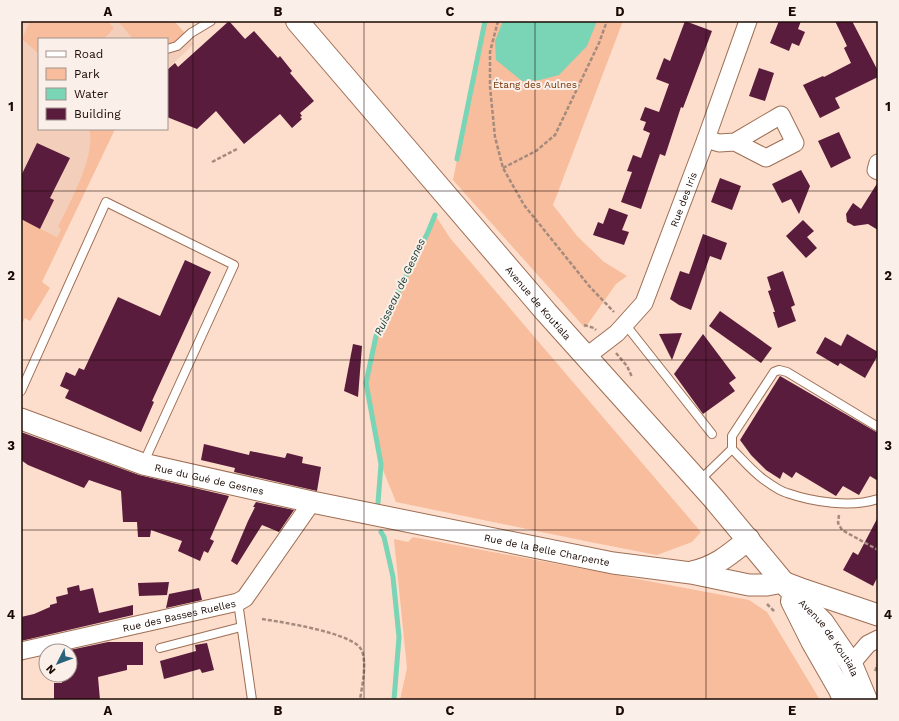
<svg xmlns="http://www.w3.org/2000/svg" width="899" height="721" font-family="'Work Sans',sans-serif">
	<rect width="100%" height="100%" fill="#fdddcb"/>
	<!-- built -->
	<path fill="#f3cfbb" d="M21,21H174L194,44L167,69V39H39V129H115L66,231L61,229L57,237L21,219Z"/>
	<!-- green -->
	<g fill="#f7bd9c">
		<path d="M30,21H107L114,28L104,39H39V54L22,39Z"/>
		<path d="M118,21H174L185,33L178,40L167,46V39H133Z"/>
		<path d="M485,21H623L553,205L577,236L604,262L627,276L616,284L585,328L453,180Z"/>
		<path d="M89,129H115L42,282L50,288L30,321L25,318L21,325V219L57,237L61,229L58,227C69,204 97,154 89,129Z"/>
		<path d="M435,215L450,238L701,532L692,542L657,555L590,542L396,502L381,465L366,384L376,337L428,232Z"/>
		<path d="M413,537L749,600L767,612L820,700H400L407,668L394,539L408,542Z"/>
	</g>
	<!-- water -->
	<path fill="#7ad4b6" d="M503,21H597L587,46L559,75L540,80L522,81L496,60L495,41Z"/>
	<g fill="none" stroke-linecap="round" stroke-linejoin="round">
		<!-- stream -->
		<g stroke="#7ad4b6" stroke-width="5">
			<path d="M457,159L485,21"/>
			<path d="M378,503L381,464L366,383L376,336L428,232L435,215"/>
			<path d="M381,532L384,537L393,577L399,637L394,700"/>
		</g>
	</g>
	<!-- building -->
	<g fill="#591c3c">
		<path d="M229,21L245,39L254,31L278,58L280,56L292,71L290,73L314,101L300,113L302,116L300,117L302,119L292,128L280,114L244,144L216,111L197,129L167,117V70L175,63L178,67Z"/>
		<path d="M685,21L712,31L683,108L681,107L665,156L660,154L641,209L621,202L632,172L627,171L633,155L641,158L650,133L643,130L646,122L640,120L645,107L659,112L669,84L656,79L664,58L670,61Z"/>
		<path d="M779,21H801L798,29L805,32L799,46L792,43L789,51L770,43Z"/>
		<path d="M835,21H852L878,71V77L835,98L840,108L820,118L803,85L823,76L824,77L851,63L844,48L847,46Z"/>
		<path d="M759,68L774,73L765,101L749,96Z"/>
		<path d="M839,132L851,158L831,168L818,141Z"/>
		<path d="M37,143L70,158L50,198L54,200L40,229L21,219V176Z"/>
		<path d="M801,170L810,186L799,214L791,199L782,203L772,184Z"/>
		<path d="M720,178L741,186L732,210L711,202Z"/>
		<path d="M878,182V230L868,224L854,226L847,222L846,214L853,203L861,209Z"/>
		<path d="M609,208L628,215L622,230L629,232L624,245L593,235L598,222L603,224Z"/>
		<path d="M803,220L814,231L807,237L817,248L806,258L786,236Z"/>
		<path d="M703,234L727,243L721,260L710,256L691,310L679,305L670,299L680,271L689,274Z"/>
		<path d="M185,260L211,272L152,401L154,402L141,432L65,398L69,390L60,386L66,372L75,376L79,368L84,370L118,297L160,316Z"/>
		<path d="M783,271L795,305L791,307L796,321L778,328L773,312H775L768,291L771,290L767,277Z"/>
		<path d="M720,311L772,348L761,363L709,326Z"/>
		<path d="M682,333L672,360L659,334Z"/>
		<path d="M703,334L736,378L729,383L735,391L703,414L674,374Z"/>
		<path d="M847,334L878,352V355L865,378L840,363L838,366L816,353L825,337L841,346Z"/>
		<path d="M353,344L362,346L358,397L344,391Z"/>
		<path d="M780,376L878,433V481L870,476L859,495L843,486L836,496L796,472L792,478L783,472L780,479L766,470L751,455L740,440Z"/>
		<path d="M21,432L139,475L229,496L210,539L214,541L208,553L204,551L200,561L178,551L182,541L151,530L150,537H138L137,522H123L121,491L89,480L84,488L28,465L21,460Z"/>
		<path d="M204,444L249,455L250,451L285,458L287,453L303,457L302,463L321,467L317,491L234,472L235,468L201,460Z"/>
		<path d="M256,502L294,510L279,532L262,525L237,565L231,561L248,521L255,507H253Z"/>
		<path d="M878,517V576L873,586L843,570L853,552L858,555Z"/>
		<path d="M169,582L167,595L139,596L138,583Z"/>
		<path d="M79,585L80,591L93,588L99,613L133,605V615L21,641V617L34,614L50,607V605L57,603L56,597L68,594L67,588Z"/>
		<path d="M199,588L202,600L166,608L169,594Z"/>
		<path d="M108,642H143V665H127V670L98,677L100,700H54V683H62L61,676L70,675V650Z"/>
		<path d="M207,643L214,670L202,673L200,669L164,679L160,661L196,651L195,645Z"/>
	</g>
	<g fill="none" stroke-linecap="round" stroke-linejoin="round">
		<!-- service casing -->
		<g stroke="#9e6f55" stroke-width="10">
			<g id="service">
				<path d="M167,49L177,46L191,33L211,21"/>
				<path d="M625,324L712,434"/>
				<path d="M21,391L106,202L234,265L143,464"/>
				<path d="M732,449C742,459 752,471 763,479C770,484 779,491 787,493C813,502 851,508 878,499"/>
				<path d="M699,481L732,449V436L774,372L779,370L787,372L878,427"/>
				<path d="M238,602L252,700"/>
				<path d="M160,648L241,627"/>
			</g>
		</g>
		<!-- minor casing -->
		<g stroke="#9e6f55" stroke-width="19">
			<g id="minor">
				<path d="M706,139L719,143L735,142L766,158L795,143L781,115L735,142"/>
				<path d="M878,163L876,170L878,171"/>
				<path id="s1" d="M587,356L617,333L644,303L706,139L748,21"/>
				<path id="s2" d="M21,651L238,602L245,598L312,502"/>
				<path d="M851,664L868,644L878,639"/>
			</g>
		</g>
		<!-- tertiary casing -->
		<g stroke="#9e6f55" stroke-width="23">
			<g id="tertiary">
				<path id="s3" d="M21,419L143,464L312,502L613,563L691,573L749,585H767L783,582L804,590L878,615"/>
				<path d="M692,572C717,566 729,555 749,539"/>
			</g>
		</g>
		<!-- primary casing -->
		<g stroke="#9e6f55" stroke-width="24">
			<g id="primary">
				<path id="s4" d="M297,21L546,312L714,499L783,582L823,623L851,664L866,700"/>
				<path d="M792,601L812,641L840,690L844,700"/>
			</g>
		</g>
		<!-- path -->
		<g stroke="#a58b7d" stroke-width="2.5" stroke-dasharray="4 2" stroke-linecap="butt">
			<path d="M498,21L490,52V87L495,137L503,168L524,205L590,287L614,312"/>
			<path d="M212,162L237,149"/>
			<path d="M503,168L536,151L555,135L599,43L607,21"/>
			<path d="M584,325L594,328L596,330"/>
			<path d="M616,353L627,366L632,377"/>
			<path d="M839,515L838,523L842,530L878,550"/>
			<path d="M767,604L775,612"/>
			<path d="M262,619C281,622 356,633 362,651C367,664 362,686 360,700"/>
			<path d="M875,671L878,664"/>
		</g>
		<!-- service -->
		<use href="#service" stroke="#fff" stroke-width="8"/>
		<!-- minor -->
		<use href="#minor" stroke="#fff" stroke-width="17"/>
		<!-- tertiary -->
		<use href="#tertiary" stroke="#fff" stroke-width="21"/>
		<!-- primary -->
		<use href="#primary" stroke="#fff" stroke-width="22"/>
	</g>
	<!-- grid -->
	<path fill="none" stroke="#1b0a03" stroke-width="1" stroke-opacity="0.55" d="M193,21V700M364,21V700M535,21V700M706,21V700M21,191H878M21,360H878M21,530H878"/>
	<g text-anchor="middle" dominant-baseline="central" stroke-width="4" stroke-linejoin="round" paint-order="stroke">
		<!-- park labels -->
		<g font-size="10" fill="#743608" stroke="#faefe9">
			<text x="535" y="84">Étang des Aulnes</text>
		</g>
		<!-- street labels -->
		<g font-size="10" fill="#1b0a03" stroke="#faefe9">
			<text stroke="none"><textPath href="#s1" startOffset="189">Rue des Iris</textPath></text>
			<text stroke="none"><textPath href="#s4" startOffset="371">Avenue de Koutiala</textPath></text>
			<text stroke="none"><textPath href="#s3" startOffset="198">Rue du Gué de Gesnes</textPath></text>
			<text stroke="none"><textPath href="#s3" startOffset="543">Rue de la Belle Charpente</textPath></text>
			<text stroke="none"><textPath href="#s2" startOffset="162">Rue des Basses Ruelles</textPath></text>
			<text stroke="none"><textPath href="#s4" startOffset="815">Avenue de Koutiala</textPath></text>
		</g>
		<!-- water labels -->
		<g font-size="11" font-style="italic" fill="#133c2f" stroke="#faefe9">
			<text transform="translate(400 287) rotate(-65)">Ruisseau de Gesnes</text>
		</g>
	</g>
	<!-- border -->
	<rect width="899" height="721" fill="none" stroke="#faefe9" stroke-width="44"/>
	<!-- legend -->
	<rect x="38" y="38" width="130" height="92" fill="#faefe9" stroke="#a1938d"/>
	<rect x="46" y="51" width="20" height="6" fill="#ffffff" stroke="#a1938d"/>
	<text x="74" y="58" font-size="12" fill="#1b0a03">Road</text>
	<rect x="46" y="68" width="20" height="12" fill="#f7bd9c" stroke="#a1938d"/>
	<text x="74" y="78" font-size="12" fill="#1b0a03">Park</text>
	<rect x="46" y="88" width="20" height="12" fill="#7ad4b6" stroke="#a1938d"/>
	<text x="74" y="98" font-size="12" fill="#1b0a03">Water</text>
	<rect x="46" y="108" width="20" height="12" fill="#591c3c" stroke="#a1938d"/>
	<text x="74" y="118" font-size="12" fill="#1b0a03">Building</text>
	<!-- north arrow -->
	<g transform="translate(58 663) rotate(228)"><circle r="19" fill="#faefe9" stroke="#a1938d"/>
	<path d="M0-3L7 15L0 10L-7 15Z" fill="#29627b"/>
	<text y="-6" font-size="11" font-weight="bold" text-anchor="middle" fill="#1b0a03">N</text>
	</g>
	<rect x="22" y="22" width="855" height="677" fill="none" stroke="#1b0a03" stroke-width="1.5"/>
	<g font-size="13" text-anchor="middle" font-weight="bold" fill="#1b0a03">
		<text x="108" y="16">A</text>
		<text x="278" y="16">B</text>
		<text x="450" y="16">C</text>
		<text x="620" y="16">D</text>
		<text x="792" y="16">E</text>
		<text x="11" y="111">1</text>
		<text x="888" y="111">1</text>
		<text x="11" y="280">2</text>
		<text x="888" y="280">2</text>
		<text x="11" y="450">3</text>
		<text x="888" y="450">3</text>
		<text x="11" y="619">4</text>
		<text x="888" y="619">4</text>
		<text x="108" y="715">A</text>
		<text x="278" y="715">B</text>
		<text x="450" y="715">C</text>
		<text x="620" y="715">D</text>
		<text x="792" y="715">E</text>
	</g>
</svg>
